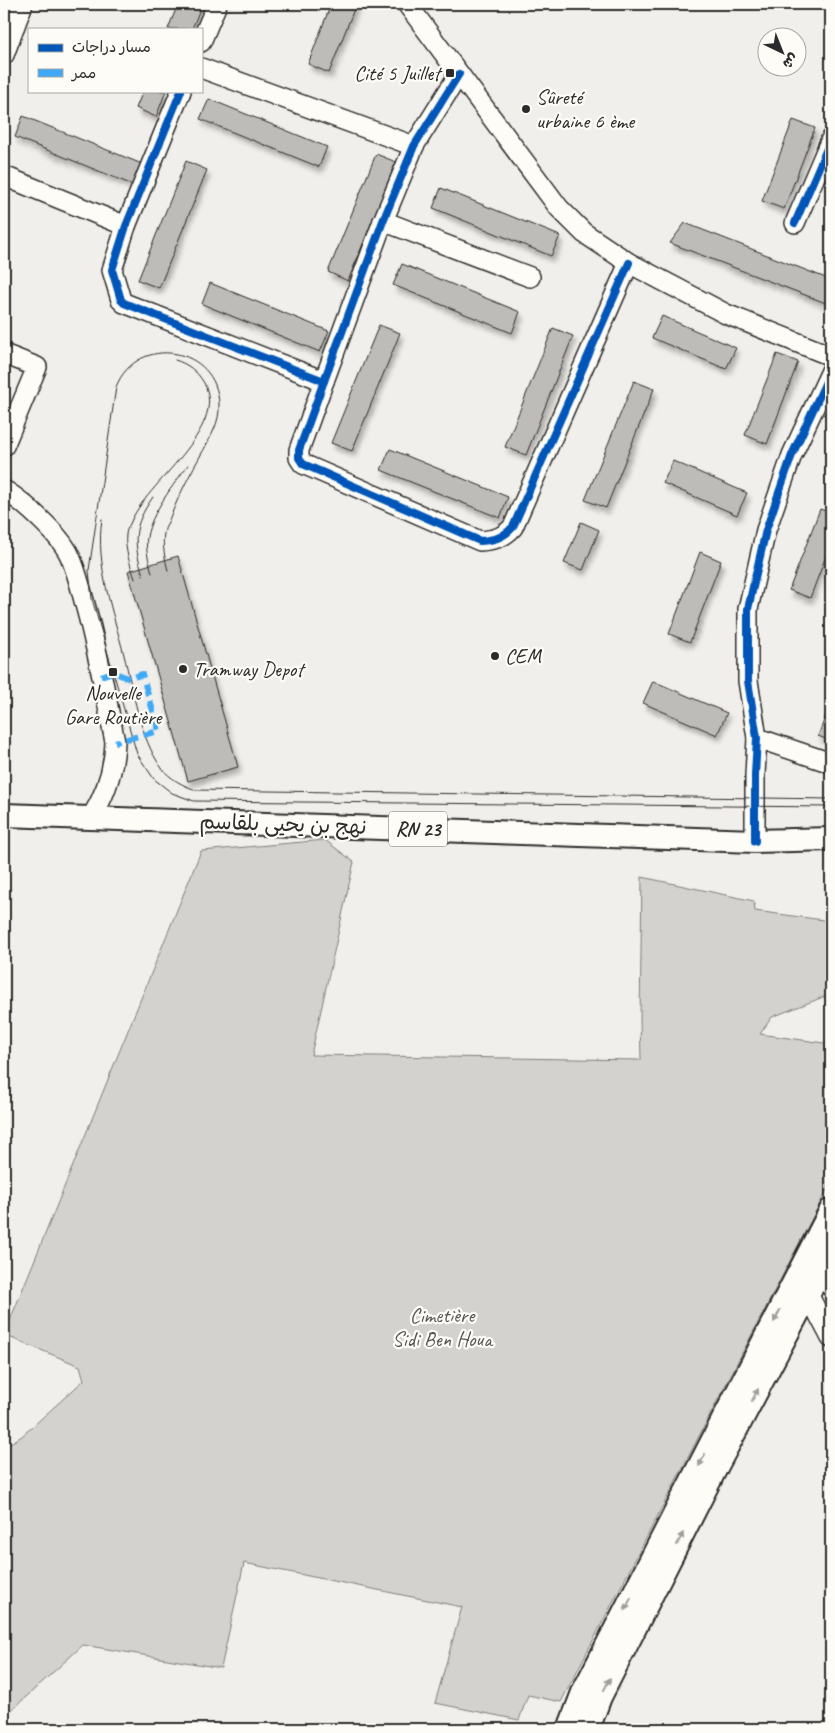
<svg xmlns="http://www.w3.org/2000/svg" width="835" height="1733" font-family="Caveat,'Playpen Sans Arabic',sans-serif">
	<defs>
		<filter id="shadow"><feDropShadow dx="3" dy="5.5" stdDeviation="2.5" flood-color="#0004"/></filter>
	</defs>
	<rect width="100%" height="100%" fill="#f0efeb"/>
	<filter id="ink" filterUnits="userSpaceOnUse"><feTurbulence type="fractalNoise" baseFrequency=".02" numOctaves="2"/><feDisplacementMap in="SourceGraphic" scale="10" xChannelSelector="R" yChannelSelector="G"/><feConvolveMatrix kernelMatrix="1 2 1 2 8 2 1 2 1" color-interpolation-filters="sRGB"/></filter>
	<g filter="url(#ink)">
		<!-- green -->
		<path fill="#d3d2cf" stroke="#7f7e7d" d="M325,840L354,862L311,1055L641,1060L640,1020L642,877L754,901L755,911L831,921V994L772,1017L760,1034L831,1044V1182L561,1702L528,1695L519,1720L435,1703L462,1607L244,1563L221,1668L83,1645L4,1717V1447L22,1436L84,1380L80,1366L4,1335L201,851Z"/>
		<!-- building -->
		<g fill="#bdbcb8" stroke="#2b2b2b" filter="url(#shadow)">
			<path d="M4,4H17L4,35Z"/>
			<path d="M178,4H202L192,29H168Z"/>
			<path d="M331,4H356L329,73L308,64Z"/>
			<path d="M143,91H166L156,117L136,108Z"/>
			<path d="M209,99L327,147L319,167L200,119Z"/>
			<path d="M23,116L142,164L133,185L15,137Z"/>
			<path d="M793,120L815,128L784,209L762,201Z"/>
			<path d="M376,154L396,162L348,281L328,272Z"/>
			<path d="M186,161L207,170L159,288L138,280Z"/>
			<path d="M441,188L560,236L551,256L433,208Z"/>
			<path d="M685,223L831,280V305L670,243Z"/>
			<path d="M402,264L520,312L512,333L393,285Z"/>
			<path d="M210,283L329,331L320,352L202,304Z"/>
			<path d="M662,316L736,348L726,369L652,338Z"/>
			<path d="M379,325L400,333L352,451L331,443Z"/>
			<path d="M553,328L573,336L526,455L505,447Z"/>
			<path d="M777,354L798,362L767,444L745,435Z"/>
			<path d="M634,381L654,389L606,508L585,500Z"/>
			<path d="M390,449L508,497L500,518L381,470Z"/>
			<path d="M673,461L747,493L737,515L663,483Z"/>
			<path d="M820,509L831,513V543L810,598L789,590Z"/>
			<path d="M581,522L599,530L583,570L564,563Z"/>
			<path d="M700,552L721,561L690,642L669,634Z"/>
			<path d="M178,556L238,767L188,781L128,571Z"/>
			<path d="M653,681L727,713L717,735L643,703Z"/>
			<path d="M831,702V741L818,736Z"/>
		</g>
		<g fill="none" stroke-linecap="round" stroke-linejoin="round">
			<!-- minor casing -->
			<g stroke="#2b2b2b" stroke-width="22">
				<g id="minor">
					<path d="M407,4L559,208L584,233L629,263L726,314L831,356"/>
					<path d="M201,42L217,4"/>
					<path d="M4,55L23,4"/>
					<path d="M201,68L414,146"/>
					<path d="M181,91L126,226L112,270L121,300L124,303L324,381L299,450V458L303,464L480,541C494,540 503,538 513,527L629,263"/>
					<path d="M4,176L126,226"/>
					<path d="M383,221L530,277"/>
					<path d="M795,223L831,139"/>
					<path d="M4,354L37,367L4,446"/>
					<path d="M324,381L383,221L414,146L459,74"/>
					<path d="M4,490C23,501 59,534 69,554C77,571 81,590 86,608C98,652 106,697 115,742C114,771 106,794 91,818"/>
					<path d="M757,738L828,762H831"/>
					<path d="M755,841V775L757,738L748,681V609L766,530L792,455L831,371"/>
					<path d="M812,1263L821,1271L831,1287"/>
					<path d="M798,1287L809,1296L831,1338"/>
				</g>
			</g>
			<!-- major casing -->
			<g stroke="#2b2b2b" stroke-width="26">
				<g id="major">
					<path d="M4,815L755,841L831,839"/>
					<path d="M569,1729L584,1690L831,1210"/>
					<path d="M588,1729L600,1697L718,1464L831,1251"/>
				</g>
			</g>
			<!-- minor -->
			<use href="#minor" stroke="#fdfcf7" stroke-width="19"/>
			<!-- major -->
			<use href="#major" stroke="#fdfcf7" stroke-width="22"/>
			<!-- tram -->
			<g stroke="#2b2b2b" stroke-width="1">
				<path d="M102,519C95,564 113,612 124,655C133,690 140,738 161,767C170,779 182,785 196,790L831,799"/>
				<path d="M168,571C165,558 162,546 164,533C165,527 169,521 171,515C180,493 191,472 203,451C211,436 220,422 219,405C218,346 137,333 116,387L89,570L92,599L137,754L154,779L172,793L194,801L831,807"/>
				<path d="M152,573C149,561 145,549 147,537C151,513 174,484 188,465"/>
				<path d="M143,575C133,541 132,527 153,497"/>
				<path d="M135,579C131,566 124,549 126,535C126,531 128,527 130,524C145,483 229,430 204,383C197,371 188,364 175,360"/>
			</g>
			<!-- quiet -->
			<path stroke="#3fa9f5" stroke-width="6" stroke-dasharray="12 6" stroke-linecap="butt" d="M101,676L113,672L130,679L142,674L159,731L115,742"/>
			<!-- cycleway casing -->
			<g stroke="#fdfcf7" stroke-width="11">
				<g id="cycleway">
					<path d="M181,91L126,226L112,270L121,300L124,303L324,381L299,450V458L303,464L480,541C494,540 503,538 513,527L629,263"/>
					<path d="M795,223L831,139"/>
					<path d="M324,381L383,221L414,146L459,74"/>
					<path d="M755,841V775L757,738L748,681V609L766,530L792,455L831,371"/>
				</g>
			</g>
			<!-- cycleway -->
			<use href="#cycleway" stroke="#0057b8" stroke-width="8"/>
		</g>
		<!-- one-way arrows -->
		<defs><path id="oneway-solid" d="M-6-.8H1V-3.2L6.5 0L1 3.2V.8H-6Z" transform="scale(1.25)"/></defs>
		<g fill="#9e9e9b">
			<use href="#oneway-solid" transform="translate(777 1316) rotate(118)"/>
			<use href="#oneway-solid" transform="translate(755 1395) rotate(-62)"/>
			<use href="#oneway-solid" transform="translate(702 1460) rotate(117)"/>
			<use href="#oneway-solid" transform="translate(680 1539) rotate(-63)"/>
			<use href="#oneway-solid" transform="translate(628 1604) rotate(117)"/>
			<use href="#oneway-solid" transform="translate(607 1684) rotate(-63)"/>
		</g>
	</g>
	<!-- markers -->
	<g fill="#2b2b2b" stroke="#fdfcf7" stroke-width="2">
		<rect x="445" y="68" width="10" height="10" rx="2.5"/>
		<circle cx="526" cy="109" r="5"/>
		<circle cx="495" cy="656" r="5"/>
		<circle cx="183" cy="669" r="5"/>
		<rect x="108" y="667" width="10" height="10" rx="2.5"/>
	</g>
	<g text-anchor="middle" dominant-baseline="central" stroke-width="4.5" stroke-linejoin="round" paint-order="stroke">
		<!-- shield labels -->
		<rect fill="#fdfcf7" stroke="#6a6a68" stroke-width="1" x="389" y="811.5" width="58" height="35" rx="4"/>
		<g font-size="20" font-weight="bold" fill="#2b2b2b">
			<text x="418" y="829">RN 23</text>
		</g>
		<!-- poi labels -->
		<g font-size="21" fill="#2b2b2b" stroke="#fdfcf7" text-anchor="start">
			<text x="440" y="73" text-anchor="end">Cité 5 Juillet</text>
			<text x="536" y="97">Sûreté<tspan x="536" dy="24">urbaine 6 ème</tspan></text>
			<text x="505" y="656">CEM</text>
			<text x="193" y="669">Tramway Depot</text>
			<text x="113" y="693" text-anchor="middle">Nouvelle<tspan x="113" dy="24">Gare Routière</tspan></text>
		</g>
		<!-- street labels -->
		<g font-size="21" fill="#2b2b2b" stroke="#fdfcf7">
			<text transform="translate(283 824) rotate(2)">نهج بن يحيى بلقاسم</text>
		</g>
		<!-- park labels -->
		<g font-size="21" fill="#555554" stroke="#fdfcf7">
			<text x="442" y="1315">Cimetière<tspan x="442" dy="24">Sidi Ben Houa</tspan></text>
		</g>
	</g>
	<!-- margin -->
	<rect width="835" height="1733" fill="none" stroke="#fdfcf7" stroke-width="20"/>
	<rect x="10" y="10" width="815" height="1713" fill="none" stroke="#2b2b2b" stroke-width="2" filter="url(#ink)"/>
	<!-- legend -->
	<rect x="28" y="28" width="175" height="65" fill="#fdfcf7" stroke="#a9a8a5"/>
	<rect x="38" y="44" width="25" height="8" fill="#0057b8" stroke="#a9a8a5"/>
	<text x="72" y="52" font-size="15" fill="#2b2b2b">مسار دراجات</text>
	<rect x="38" y="69" width="25" height="8" fill="#3fa9f5" stroke="#a9a8a5"/>
	<text x="72" y="78" font-size="15" fill="#2b2b2b">ممر</text>
	<!-- north arrow -->
	<g transform="translate(782 52) rotate(137)"><circle r="24" fill="#fdfcf7" stroke="#a9a8a5"/>
	<path d="M0-4L9 19L0 12L-9 19Z" fill="#2b2b2b"/>
	<text y="-8" font-size="14" font-weight="bold" text-anchor="middle" fill="#2b2b2b">ش</text>
	</g>
</svg>
